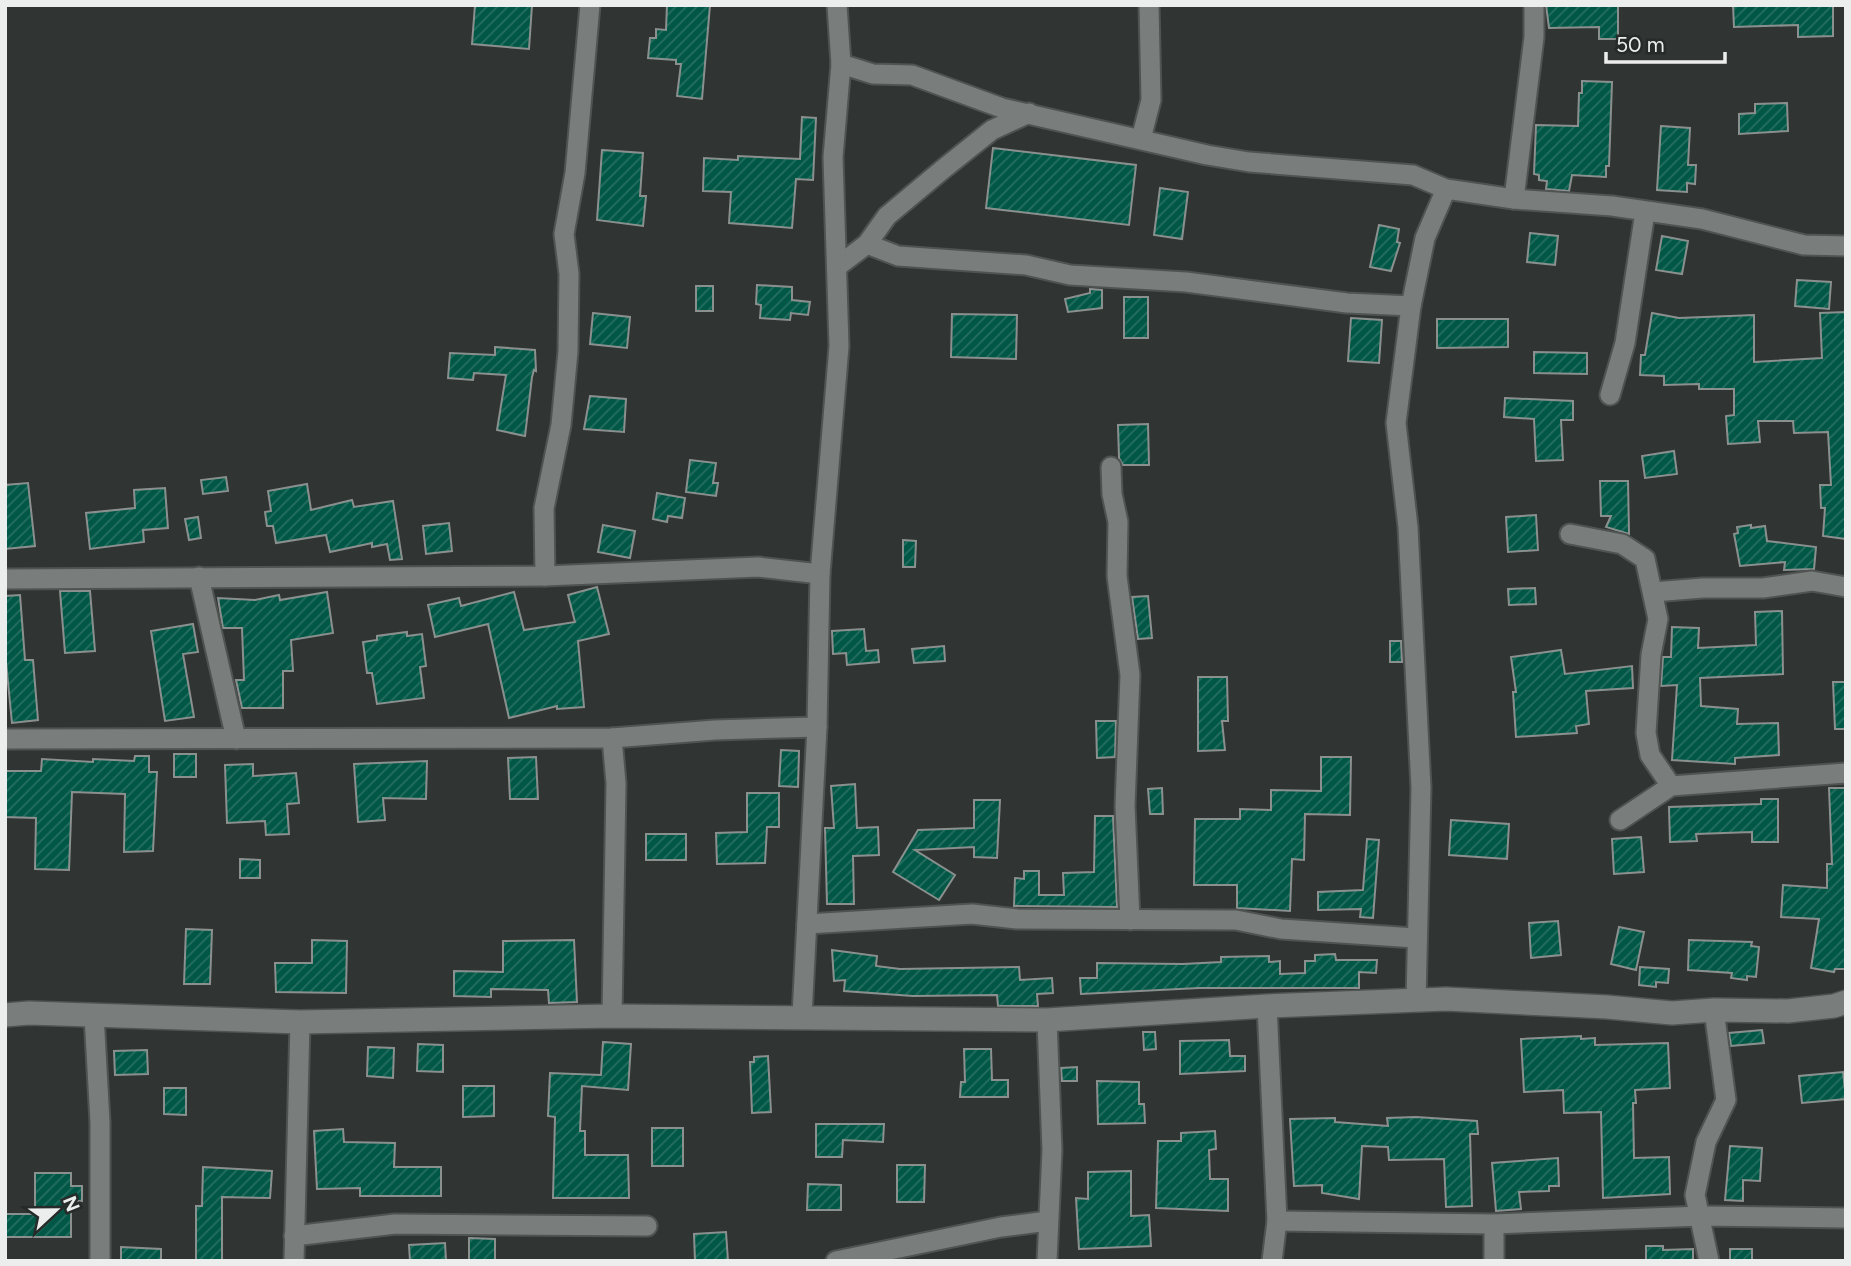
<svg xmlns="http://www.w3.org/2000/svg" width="1851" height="1266" font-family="Figtree,sans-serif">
	<defs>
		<pattern id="building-hatch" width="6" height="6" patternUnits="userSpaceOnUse" patternTransform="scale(1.75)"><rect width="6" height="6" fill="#015746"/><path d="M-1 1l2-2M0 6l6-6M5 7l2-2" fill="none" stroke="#266f61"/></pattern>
	</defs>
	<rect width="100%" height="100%" fill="#303533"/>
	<!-- building -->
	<g fill="url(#building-hatch)" stroke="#8a908e" stroke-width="2">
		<path d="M475,5H532L529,49L472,44Z"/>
		<path d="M667,5H710L702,99L677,96L681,64H676V60L648,58L650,38H656V29L666,30Z"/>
		<path d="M1546,5H1618V39H1599V27L1549,28Z"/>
		<path d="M1733,5L1833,6V36L1798,37V25L1734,27Z"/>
		<path d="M1582,81L1612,82L1609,166H1606V177L1572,175L1569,191L1546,189L1547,181L1539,180V175L1534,174L1536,125L1578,126L1579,93H1582Z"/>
		<path d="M1787,103L1788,131L1739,134V114L1755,113V104Z"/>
		<path d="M802,117L816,118L813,180L796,179L792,228L729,223L731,192L703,191L704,158L738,160V156L800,159Z"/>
		<path d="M1661,126L1690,128L1688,165H1696L1695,184L1687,183V192L1657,190Z"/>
		<path d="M993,148L1136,165L1129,225L986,208Z"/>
		<path d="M602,150L643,153L640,196H646L643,226L597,220Z"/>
		<path d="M1160,188L1188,192L1182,239L1154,235Z"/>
		<path d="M1379,225L1399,229L1397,242L1400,243L1391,271L1370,267Z"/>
		<path d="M1530,233L1558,236L1555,265L1527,262Z"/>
		<path d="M1662,236L1688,241L1682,274L1656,270Z"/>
		<path d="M1797,280L1831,282L1829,309L1795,306Z"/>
		<path d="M757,285L792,287V300L810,302L808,315L791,313L790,320L760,318L761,305L756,304Z"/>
		<rect x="696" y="286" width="17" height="25"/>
		<path d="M1090,289L1102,290V308L1068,312L1065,299L1090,293Z"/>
		<rect x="1124" y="297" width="24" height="41"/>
		<path d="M1846,312V539L1823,536L1825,508H1821L1820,485H1831L1828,432L1794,433L1793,421H1758L1760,442L1728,444L1726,416L1734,415V389H1699V384L1664,385V376L1640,375L1641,355H1645L1652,313L1679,318L1754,315V362L1822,358L1820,313Z"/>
		<path d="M593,313L630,317L627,348L590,344Z"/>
		<path d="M952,314L1017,315L1016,359L951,357Z"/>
		<path d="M1351,318L1382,320L1379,363L1348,361Z"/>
		<path d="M1437,319H1508V347L1437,348Z"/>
		<path d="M495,347L535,350L536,371L534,370L532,377L525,436L497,430L506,375L474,373L473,380L448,378L450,353L495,355Z"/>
		<path d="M1534,352L1587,353V374L1534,373Z"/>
		<path d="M590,396L626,399L624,432L584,429Z"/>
		<path d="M1505,398L1573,401V420H1561L1563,460L1536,461L1534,419L1504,417Z"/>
		<path d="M1148,424L1149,465H1123L1119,458L1118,425Z"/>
		<path d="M1674,451L1677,474L1645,478L1642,456Z"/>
		<path d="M690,460L716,463L713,483H718L716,496L686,492Z"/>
		<path d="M226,477L228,491L203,494L201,480Z"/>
		<path d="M1600,481H1628L1629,534L1606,527L1611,516H1601Z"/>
		<path d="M28,483L35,546L5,549V485Z"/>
		<path d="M307,484L311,510L352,500L354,507L393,501L402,559L390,560L387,544L372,547V543L330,552L326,535L276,543L273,526H267L265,512L271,511L268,491Z"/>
		<path d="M165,488L168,528L143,530L144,542L90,549L86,513L135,508L134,490Z"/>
		<path d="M657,493L685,498L682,518L668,516L667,522L653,519Z"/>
		<path d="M1536,515L1538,550L1508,552L1506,517Z"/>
		<path d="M198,517L201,538L189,540L185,519Z"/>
		<path d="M449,523L452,551L426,554L423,526Z"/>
		<path d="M603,525L635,531L630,558L598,552Z"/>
		<path d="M1751,525V528L1765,526L1767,541L1816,547L1814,569L1784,570L1785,562L1740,566L1734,534L1738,533L1737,527Z"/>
		<path d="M903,540L916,541L915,567H903Z"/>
		<path d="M597,587L609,634L578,641L584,707L557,709V706L509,718L488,624L435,637L428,605L459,598L461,606L514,592L524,630L575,622L568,595Z"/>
		<path d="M1535,588L1536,604L1509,605L1508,589Z"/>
		<path d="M60,591H90L95,651L65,653Z"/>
		<path d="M327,592L333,633L291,640L293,671H283V708H242L236,680H244L242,628H223L218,598L255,600L279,595L280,600Z"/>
		<path d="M20,595L25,660H33L38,720L12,723L5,652V596Z"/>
		<path d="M1148,596L1152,638L1138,639L1132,597Z"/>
		<path d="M1782,611L1783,674L1700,678L1701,706L1738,709L1737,724L1778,723L1779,755L1735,758V764L1672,760L1677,685L1661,686L1663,657H1671L1672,627L1699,628L1698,648L1756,645L1755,612Z"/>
		<path d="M193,624L198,652L183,654L194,717L165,721L151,631Z"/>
		<path d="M864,629L866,651L878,650L879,662L847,665L846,653L833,654L832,631Z"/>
		<path d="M407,632V636L422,634L426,666L420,667L424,698L377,704L372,673H367L363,642L377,640V636Z"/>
		<path d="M1390,641H1401L1402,662H1390Z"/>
		<path d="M944,646L945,661L914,663L912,649Z"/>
		<path d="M1561,650L1565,674L1632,666L1633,688L1586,691L1589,724L1576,726L1577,733L1516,737L1513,692H1516L1511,657Z"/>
		<path d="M1198,677H1227L1228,721H1222L1225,750L1198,751Z"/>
		<path d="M1833,682H1846V729H1835Z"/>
		<path d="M1096,721H1116L1115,757L1097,758Z"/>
		<path d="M781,750L799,751L798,787L779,786Z"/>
		<rect x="174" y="754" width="22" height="23"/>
		<path d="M135,756H149V772H157L153,851L124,852L125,794L72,792L69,870L35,869L36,818L5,817V771H41L42,759L93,762V759L134,761Z"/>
		<path d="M536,757L538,799H510L508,758Z"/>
		<path d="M1321,757H1351L1350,815L1305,814L1304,860L1292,859L1290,911L1237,908V885H1194L1195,819H1240V809L1271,810V790L1321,791Z"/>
		<path d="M427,761L426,799L383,798L385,820L358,822L354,764Z"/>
		<path d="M253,764V776L296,773L299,803L287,804L289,834L266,835L265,821L227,823L225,765Z"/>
		<path d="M855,784L857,828L878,827L879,855L853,856L854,904H827L825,828H834L831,786Z"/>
		<path d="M1162,788L1163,814H1150L1148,789Z"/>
		<path d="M1829,788H1846V969H1835L1834,972L1811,968L1819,919L1781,917L1783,885L1827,888V864H1832Z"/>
		<path d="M747,793H779V827H767L765,863L717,864L716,833L747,832Z"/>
		<path d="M1761,799H1778V842H1752V832L1696,834L1697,841L1670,842L1669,807L1761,804Z"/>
		<path d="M974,800H1000L997,858L974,857V847L915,850L955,875L939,900L893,872L918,830L974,828Z"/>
		<path d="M1095,816H1113L1117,907L1014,906L1015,878L1024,879V871H1039V895H1064L1063,873L1094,872Z"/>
		<path d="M1451,820L1509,824L1507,859L1449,855Z"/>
		<rect x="646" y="834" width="40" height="26"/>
		<path d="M1641,837L1644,872L1614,874L1612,839Z"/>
		<path d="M1367,839L1379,840L1373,918L1360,917L1361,909L1318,910V892L1363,890Z"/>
		<path d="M240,859L260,860V878H240Z"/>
		<path d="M1558,921L1561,955L1531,958L1529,923Z"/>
		<path d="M1619,927L1644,932L1636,970L1611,964Z"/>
		<path d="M186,929L212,930L210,984H184Z"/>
		<path d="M312,940L347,941L346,993L276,992L275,963H312Z"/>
		<path d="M574,940L577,1002L549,1003L548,990L491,989V997L454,996V971L503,972V941Z"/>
		<path d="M1689,940L1752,942L1751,946L1759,947L1756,977L1747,976V980L1731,978L1732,973L1688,970Z"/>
		<path d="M832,950L877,956L876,966L900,969L1019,967L1020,980L1052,978L1053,993L1037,994L1038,1006H998L997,995L913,996L844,991L845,980L834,981Z"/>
		<path d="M1335,954L1336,960H1377L1376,973L1359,972V988H1199L1081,994L1080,978H1097V963L1183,964L1221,962V957L1269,956V962L1280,961V974L1305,973V961H1315V955Z"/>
		<path d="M1640,967L1669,969L1668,983L1656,982V987L1639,985Z"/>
		<path d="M1762,1030L1764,1043L1731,1046L1729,1033Z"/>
		<path d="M1143,1032H1155L1156,1049L1144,1050Z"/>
		<path d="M1581,1036V1039L1595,1038V1045L1668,1043L1670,1088L1635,1090L1636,1103H1633L1634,1158L1669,1157L1670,1194L1603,1198L1601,1112L1564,1113L1563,1090L1524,1092L1521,1039Z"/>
		<path d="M1229,1040L1230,1056H1245V1071L1180,1074V1041Z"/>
		<path d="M603,1042L631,1044L628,1090L582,1086L580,1131H585V1155H628L629,1198H553L555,1117L548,1116L550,1073L601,1075Z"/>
		<path d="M418,1044L443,1045V1072L417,1071Z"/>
		<path d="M368,1047L394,1048L393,1078L367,1076Z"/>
		<path d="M964,1049H991L992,1080H1008V1097H960L961,1082H965Z"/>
		<path d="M147,1050L148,1074L115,1075L114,1051Z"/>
		<path d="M768,1056L771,1112L752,1113L750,1062H754V1057Z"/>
		<path d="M1077,1067V1081H1062L1061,1068Z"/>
		<path d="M1843,1072L1846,1099L1802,1103L1799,1076Z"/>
		<path d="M1097,1081L1139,1082V1104H1144L1145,1123L1098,1124Z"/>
		<path d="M463,1086H494V1116L463,1117Z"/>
		<path d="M164,1088H186V1115L164,1114Z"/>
		<path d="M1416,1117L1477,1121L1478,1134H1470L1472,1206L1446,1207L1444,1159L1389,1160L1388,1147L1362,1146L1359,1199L1322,1193V1185L1294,1186L1290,1119L1335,1118V1122L1388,1126L1387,1118Z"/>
		<path d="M816,1124H884L883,1142L843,1140L842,1157H816Z"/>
		<rect x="652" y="1128" width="31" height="38"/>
		<path d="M343,1129L344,1142L395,1143L394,1167H441V1196H360V1188L317,1189L314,1131Z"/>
		<path d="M1215,1131L1216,1149L1209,1150L1210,1179H1228V1211L1156,1208L1158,1141H1181V1133Z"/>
		<path d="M1730,1146L1762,1148L1760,1181L1743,1180V1201L1725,1200Z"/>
		<path d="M1558,1158L1559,1186H1549V1191L1519,1192L1521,1209L1496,1211L1492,1163Z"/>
		<path d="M897,1165H925L924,1202H897Z"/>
		<path d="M203,1167L272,1171L270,1198L222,1197V1261H196V1206H202Z"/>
		<path d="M1131,1171V1216L1149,1215L1151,1246L1079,1249L1076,1198L1088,1199V1172Z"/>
		<path d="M35,1173H71V1186H82V1201H71V1237H5V1214H35Z"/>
		<path d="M808,1184L841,1185V1210H807Z"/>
		<path d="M726,1232L728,1261H695L694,1234Z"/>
		<path d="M469,1238L495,1239V1261H469Z"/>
		<path d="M445,1243L446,1261H410L409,1245Z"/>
		<path d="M1646,1246H1663V1250L1693,1249V1261H1646Z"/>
		<path d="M121,1247L161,1249V1261H121Z"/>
		<rect x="1730" y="1249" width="22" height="12"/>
	</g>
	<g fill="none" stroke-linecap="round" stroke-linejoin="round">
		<!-- minor casing -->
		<g stroke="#4f5352" stroke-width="23">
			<g id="minor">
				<path d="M841,64L873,74L912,75L1002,108L1207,155L1249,162L1413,175L1446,189L1514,199L1612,206L1702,219L1804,245L1846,246"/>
				<path d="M1141,139L1151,100L1149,5"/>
				<path d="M1514,199L1534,37V5"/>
				<path d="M867,244L898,256L1026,265L1070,275L1186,282L1347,303L1411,306"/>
				<path d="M838,266L867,244L887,216L942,170L992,130L1029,113"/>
				<path d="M1610,395L1625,343L1645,212"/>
				<path d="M1111,467L1112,494L1118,522L1117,576L1130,675L1125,806L1130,920"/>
				<path d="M1570,534L1622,544L1645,559L1658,619L1651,655L1646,733L1650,755L1671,786"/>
				<path d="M545,576L544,508L561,425L568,351L569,274L564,234L575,173L590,5"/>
				<path d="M199,577L236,739"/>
				<path d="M5,579L545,576L758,567L820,574"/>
				<path d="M1653,592L1703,588H1763L1812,581L1846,587"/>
				<path d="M612,738L616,783L612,1016"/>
				<path d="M5,739L612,738L715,730L817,727"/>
				<path d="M1620,820L1671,786L1846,773"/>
				<path d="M807,924L972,914L1017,919L1236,920L1281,929L1415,938"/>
				<path d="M1416,1000L1421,788L1408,527L1396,423L1411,306L1425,238L1446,189"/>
				<path d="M1267,1006L1277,1221L1272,1261"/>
				<path d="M94,1015L100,1122V1261"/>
				<path d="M802,1016L817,727L820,574L839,346L833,157L841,64L837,5"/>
				<path d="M1047,1020L1052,1150L1047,1261"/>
				<path d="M1277,1221L1494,1224L1702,1216L1846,1218"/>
				<path d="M1494,1224V1261"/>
				<path d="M294,1236L395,1224L647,1226"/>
				<path d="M294,1261L300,1022"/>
				<path d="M836,1261L1001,1227L1048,1221"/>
				<path d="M1709,1261L1695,1195L1706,1142L1726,1100L1714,1010"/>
			</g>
		</g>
		<!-- tertiary casing -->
		<g stroke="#4f5352" stroke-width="26">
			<path id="tertiary" d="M5,1015L29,1013L300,1022L612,1016L1047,1020L1267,1006L1446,999L1607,1007L1672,1013L1714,1010L1788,1011L1834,1006L1846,1002"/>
		</g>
		<!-- minor -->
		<use href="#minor" stroke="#797e7c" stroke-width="19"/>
		<!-- tertiary -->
		<use href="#tertiary" stroke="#797e7c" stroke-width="23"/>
	</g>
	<!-- border -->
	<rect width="1851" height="1266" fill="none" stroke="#ebeeed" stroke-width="14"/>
	<!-- north arrow -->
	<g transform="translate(56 1210) rotate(68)" stroke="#262b29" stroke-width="5" paint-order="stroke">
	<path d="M0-5L12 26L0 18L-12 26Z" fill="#ebeeed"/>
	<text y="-10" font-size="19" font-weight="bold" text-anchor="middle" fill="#ebeeed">N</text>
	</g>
	<!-- scale -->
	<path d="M1606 52v10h119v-10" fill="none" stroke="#ebeeed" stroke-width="3.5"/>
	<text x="1616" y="52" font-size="21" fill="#ebeeed" stroke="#262b29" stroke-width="5" paint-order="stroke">50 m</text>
</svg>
